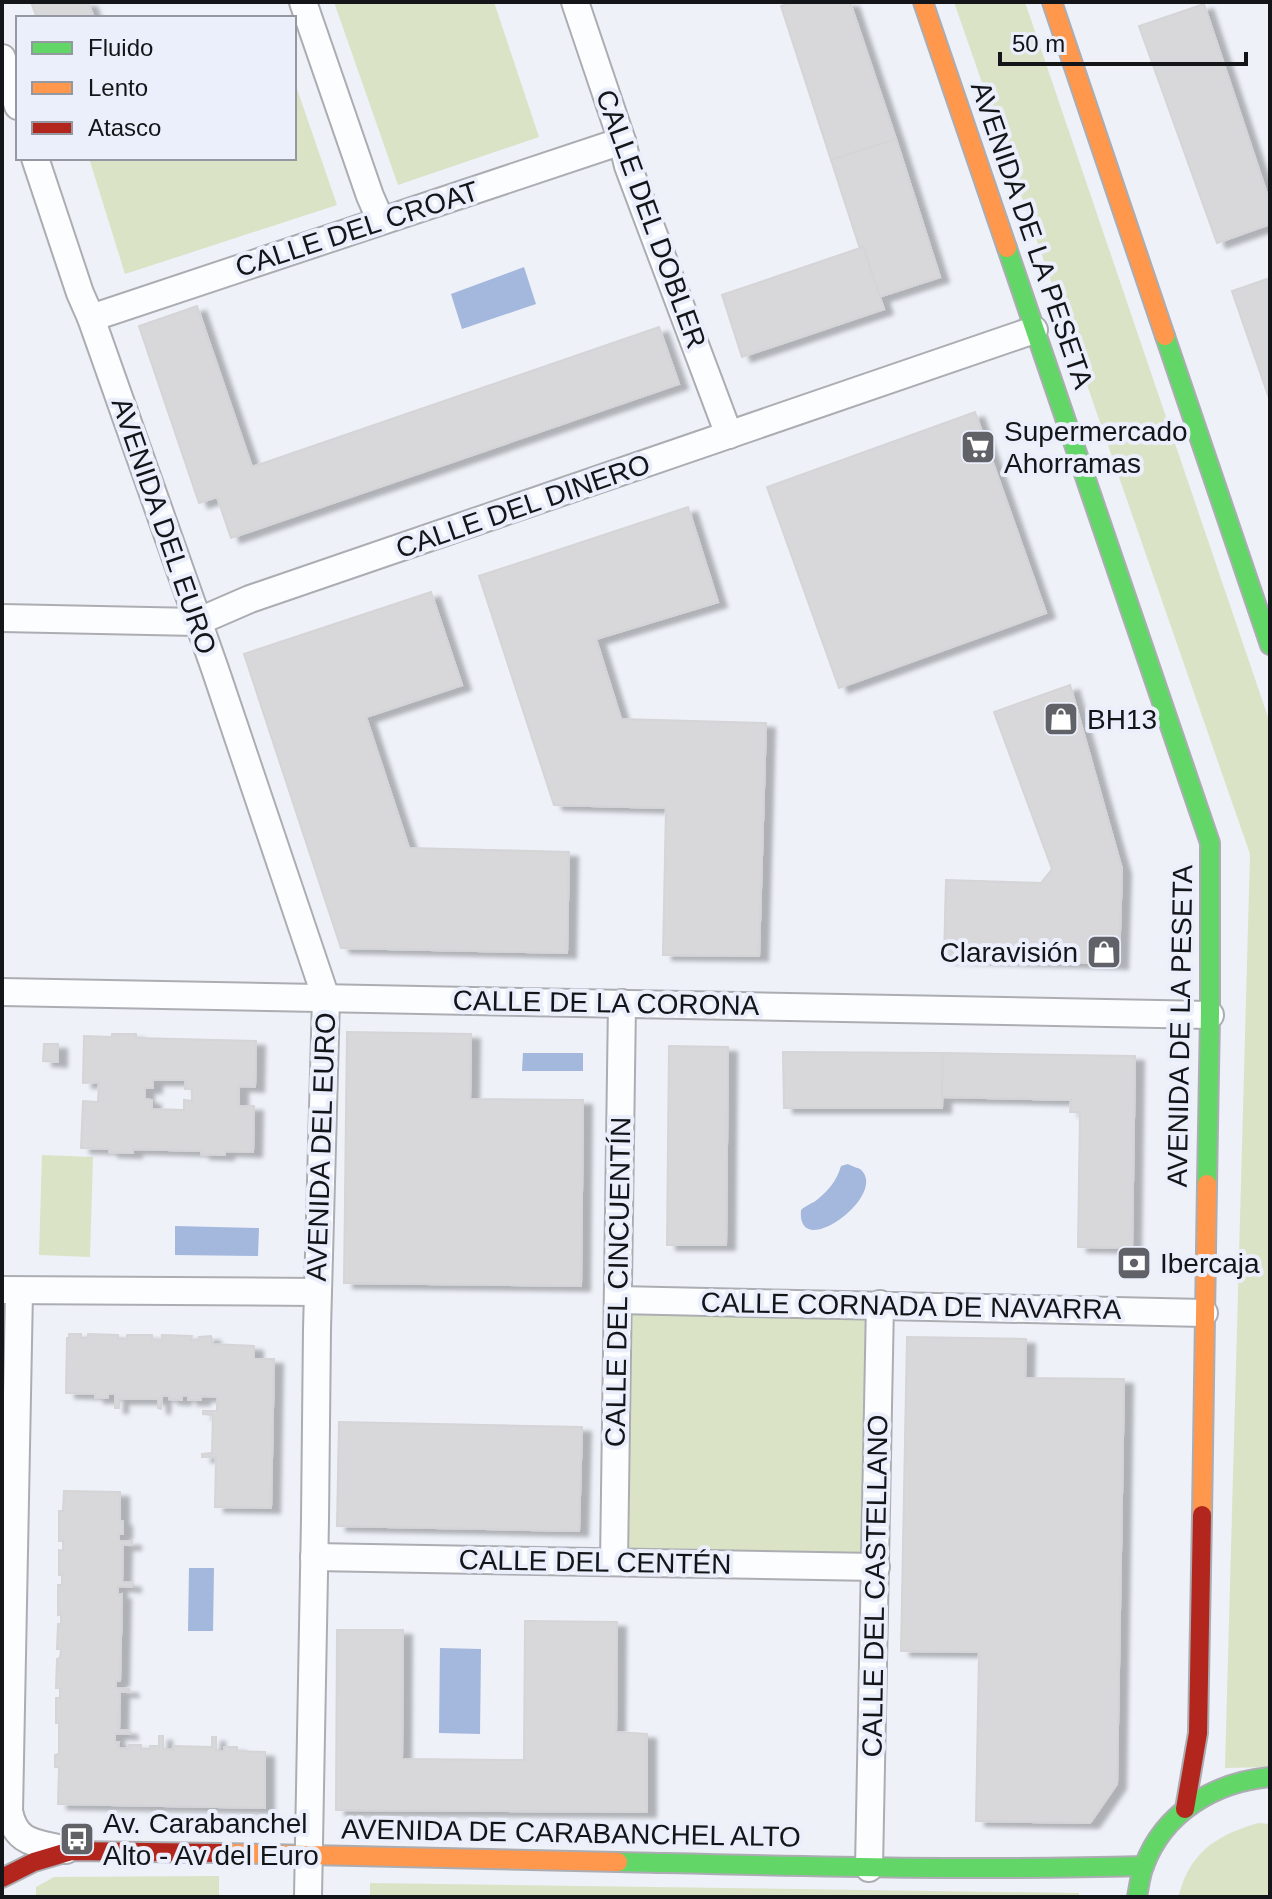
<svg xmlns="http://www.w3.org/2000/svg" width="1272" height="1899" font-family="Arial,sans-serif">
	<defs>
		<filter id="shadow"><feDropShadow dx="9" dy="5" stdDeviation="2" flood-color="#0004"/></filter>
	</defs>
	<rect width="100%" height="100%" fill="#eef1f8"/>
	<!-- green -->
	<g fill="#dae3c6">
		<path d="M334,2H494L539,137L398,185Z"/>
		<path d="M954,2H1025L1270,723V1767L1225,1768L1250,854Z"/>
		<path d="M295,83L337,205L125,274L89,158H294Z"/>
		<path d="M42,1155L93,1157L90,1257L39,1255Z"/>
		<path d="M618,1300L880,1304L876,1567L614,1562Z"/>
		<path d="M1258,1823L1270,1824V1897H1178C1181,1889 1183,1880 1187,1873C1203,1843 1228,1832 1258,1823Z"/>
		<path d="M219,1876V1897H36V1887L54,1877Z"/>
		<path d="M370,1883L1079,1893V1897H370Z"/>
	</g>
	<!-- water -->
	<g fill="#a4b7dd">
		<path d="M524,267L536,304L462,329L451,294Z"/>
		<path d="M523,1053H583V1071H522Z"/>
		<path d="M848,1164C849,1165 860,1169 860,1169C891,1194 796,1264 801,1210C806,1205 812,1204 818,1199C829,1190 837,1180 841,1166Z"/>
		<path d="M175,1226L259,1228L258,1256L175,1255Z"/>
		<path d="M189,1568H214L213,1631H188Z"/>
		<path d="M440,1648L481,1649L480,1734L439,1733Z"/>
	</g>
	<!-- building -->
	<g fill="#d8d7da" stroke="#d5d4d7" stroke-width="2" fill-rule="evenodd" filter="url(#shadow)">
		<path d="M31,2H88L94,18H37Z"/>
		<path d="M792,2H850L896,139L831,160L781,6Z"/>
		<path d="M1204,4L1270,203V224L1217,243L1139,26Z"/>
		<path d="M896,139L940,277L879,297L863,247L860,249L831,160Z"/>
		<path d="M863,247L884,309L742,357L722,295Z"/>
		<path d="M1270,278V401L1232,291Z"/>
		<path d="M197,306L252,467L659,327L679,384L231,538L217,497L199,503L139,326Z"/>
		<path d="M975,412L1046,613L839,688L767,487Z"/>
		<path d="M688,507L718,602L596,639L621,719L766,723L759,956L663,955L666,808L554,805L479,576Z"/>
		<path d="M431,592L462,685L366,717L409,848L569,852L567,953L341,948L244,654Z"/>
		<path d="M1070,685L1122,869L1119,964L944,958L946,880L1041,883L1052,869L994,712Z"/>
		<path d="M347,1032L471,1034L470,1099L583,1100L581,1286L344,1283Z"/>
		<path d="M112,1034H136V1038L256,1041L255,1087L239,1086V1106H254L253,1152L225,1151V1155L201,1154V1151L133,1149V1153L109,1152V1149L81,1148L83,1101L98,1102L99,1082L83,1083L84,1036L112,1037ZM153,1080H185V1089H192V1101L184,1100V1110L152,1109V1100L145,1099V1088H153Z"/>
		<path d="M44,1044H58V1062L43,1061Z"/>
		<path d="M669,1046L728,1047L726,1245H667Z"/>
		<path d="M783,1052L943,1053L942,1108H784Z"/>
		<path d="M943,1053L1135,1056L1132,1248L1078,1247L1080,1112H1070L1071,1100L942,1097Z"/>
		<path d="M69,1334H81V1338H88V1334L118,1335V1338L127,1339V1335H152V1339L162,1340V1335L192,1336L191,1340H199V1337L211,1336L213,1344L254,1346V1359H274L271,1508L215,1507L216,1457H202V1454L212,1453L213,1415L203,1414V1411H217V1397L201,1396V1400H188V1396H182V1400L169,1399V1396H162L161,1409L158,1408V1399H119V1408H115V1394H108V1398H95V1394L66,1393L67,1338H69Z"/>
		<path d="M907,1337L1026,1339L1025,1378L1124,1379L1117,1784L1090,1823L976,1821L979,1652L901,1651Z"/>
		<path d="M339,1422L582,1427L579,1531L337,1526Z"/>
		<path d="M64,1491L120,1492V1521H123V1534H119V1541H132V1545H123L122,1582L132,1583V1587L118,1586V1595L122,1594L120,1681H116V1688L129,1689L130,1692H120L119,1730H128L129,1734H115V1742H119L118,1748L128,1749L129,1745H141V1749H150V1746H159V1736H163V1749L173,1750V1746L212,1747V1737H216V1751H224V1747H237V1751L265,1752V1808L58,1804L59,1767H55V1755L59,1754V1723H56V1698H60V1688H56L57,1659L60,1658L61,1649H57L58,1624H61V1614L58,1615V1585H62V1575H59V1550L63,1551V1541H59V1511H63Z"/>
		<path d="M525,1621L617,1622L616,1732L647,1734V1812L336,1810L337,1630H403L402,1759L524,1760Z"/>
	</g>
	<g fill="none" stroke-linecap="round" stroke-linejoin="round">
		<!-- street casing -->
		<g stroke="#abadb2" stroke-width="30">
			<g id="street">
				<path d="M303,2L370,196L381,221"/>
				<path d="M575,2L622,141L628,166L729,435"/>
				<path d="M2,58L18,106"/>
				<path d="M35,158L80,293L91,318L215,669L326,998L317,1329L315,1519L308,1897"/>
				<path d="M91,318L622,141"/>
				<path d="M2,618L197,622L250,599L1034,330"/>
				<path d="M2,992L1210,1015"/>
				<path d="M2,1290L317,1292"/>
				<path d="M19,1291L9,1811C16,1845 36,1842 66,1850"/>
				<path d="M618,1300L1204,1313"/>
				<path d="M314,1557L876,1567"/>
				<path d="M614,1562L622,1003"/>
				<path d="M869,1868L880,1304"/>
			</g>
		</g>
		<!-- fast casing -->
		<g stroke="#abadb2" stroke-width="22">
			<g id="fast">
				<path d="M1007,248L1210,843V1015L1207,1184"/>
				<path d="M1165,336L1270,645"/>
				<path d="M618,1862C793,1866 968,1871 1144,1866"/>
				<path d="M1137,1897C1139,1887 1140,1876 1144,1866C1164,1812 1215,1782 1270,1777"/>
			</g>
		</g>
		<!-- slow casing -->
		<g stroke="#abadb2" stroke-width="22">
			<g id="slow">
				<path d="M923,2L1007,248"/>
				<path d="M1052,2L1165,336"/>
				<path d="M1202,1515L1207,1184"/>
				<path d="M221,1853L618,1862"/>
			</g>
		</g>
		<!-- jam casing -->
		<g stroke="#abadb2" stroke-width="22">
			<g id="jam">
				<path d="M1185,1809L1198,1733L1202,1515"/>
				<path d="M2,1878L34,1862L71,1851L221,1853"/>
			</g>
		</g>
		<!-- street -->
		<use href="#street" stroke="#fcfdfe" stroke-width="26"/>
		<!-- fast -->
		<use href="#fast" stroke="#63d668" stroke-width="18"/>
		<!-- slow -->
		<use href="#slow" stroke="#ff974d" stroke-width="18"/>
		<!-- jam -->
		<use href="#jam" stroke="#b3261e" stroke-width="18"/>
	</g>
	<!-- icons -->
	<defs>
		<g id="supermarket-square" transform="scale(1.8)"><rect x="-9" y="-9" width="18" height="18" rx="4" fill="#606267" stroke="#ebeffb"/><path d="M-6-5.5h2.5l.6 2H6L4.5 2H-2.5L-4.4-4H-6ZM-1.5 3.2a1.3 1.3 0 1 0 .1 0ZM3 3.2a1.3 1.3 0 1 0 .1 0Z" fill="#fff"/></g>
		<g id="shop-square" transform="scale(1.8)"><rect x="-9" y="-9" width="18" height="18" rx="4" fill="#606267" stroke="#ebeffb"/><path d="M-5-2.5h2.3a2.7 3.5 0 0 1 5.4 0H5L5.5 6h-11ZM-1.5-2.5h3a1.5 2.3 0 0 0-3 0Z" fill="#fff"/></g>
		<g id="bank-square" transform="scale(1.8)"><rect x="-9" y="-9" width="18" height="18" rx="4" fill="#606267" stroke="#ebeffb"/><path d="M-6-4H6V4H-6ZM0-2.3a2.3 2.3 0 1 0 0 4.6a2.3 2.3 0 1 0 0-4.6Z" fill="#fff"/></g>
		<g id="bus-square" transform="scale(1.8)"><rect x="-9" y="-9" width="18" height="18" rx="4" fill="#606267" stroke="#ebeffb"/><path d="M-5-6H5V4H4V6H2V4H-2V6H-4V4H-5ZM-3.5-4V0h7V-4ZM-3.5 1.2v1.5H-2V1.2ZM2 1.2v1.5H3.5V1.2Z" fill="#fff"/></g>
	</defs>
	<g fill-rule="evenodd">
		<use href="#supermarket-square" x="978" y="447"/>
		<use href="#shop-square" x="1061" y="719"/>
		<use href="#shop-square" x="1104" y="952"/>
		<use href="#bank-square" x="1134" y="1263"/>
		<use href="#bus-square" x="77" y="1839"/>
	</g>
	<g text-anchor="middle" dominant-baseline="central" stroke-width="8" stroke-linejoin="round" paint-order="stroke">
		<!-- street labels -->
		<g font-size="28" fill="#131519" stroke="#ebeffb">
			<text transform="translate(651 219) rotate(70)">CALLE DEL DOBLER</text>
			<text transform="translate(357 229) rotate(-18)">CALLE DEL CROAT</text>
			<text transform="translate(1032 235) rotate(71)">AVENIDA DE LA PESETA</text>
			<text transform="translate(523 506) rotate(-19)">CALLE DEL DINERO</text>
			<text transform="translate(164 526) rotate(71)">AVENIDA DEL EURO</text>
			<text transform="translate(606 1003) rotate(1)">CALLE DE LA CORONA</text>
			<text transform="translate(1180 1026) rotate(-89)">AVENIDA DE LA PESETA</text>
			<text transform="translate(321 1147) rotate(-88)">AVENIDA DEL EURO</text>
			<text transform="translate(618 1282) rotate(-89)">CALLE DEL CINCUENTÍN</text>
			<text transform="translate(911 1306) rotate(1)">CALLE CORNADA DE NAVARRA</text>
			<text transform="translate(595 1562) rotate(1)">CALLE DEL CENTÉN</text>
			<text transform="translate(875 1586) rotate(-89)">CALLE DEL CASTELLANO</text>
			<text transform="translate(571 1833) rotate(1)">AVENIDA DE CARABANCHEL ALTO</text>
		</g>
		<!-- poi labels -->
		<g font-size="28" fill="#131519" stroke="#ebeffb" text-anchor="start">
			<text x="1004" y="431">Supermercado<tspan x="1004" dy="32">Ahorramas</tspan></text>
			<text x="1087" y="719">BH13</text>
			<text x="1078" y="952" text-anchor="end">Claravisión</text>
			<text x="1160" y="1263">Ibercaja</text>
			<text x="103" y="1823">Av. Carabanchel<tspan x="103" dy="32">Alto - Av del Euro</tspan></text>
		</g>
	</g>
	<!-- border -->
	<rect width="1272" height="1899" fill="none" stroke="#131519" stroke-width="8"/>
	<!-- legend -->
	<rect x="16" y="16" width="280" height="144" fill="#ebeffb" stroke="#9598a1" stroke-width="2"/>
	<rect x="32" y="42" width="40" height="12" fill="#63d668" stroke="#9598a1" stroke-width="2"/>
	<text x="88" y="56" font-size="24" fill="#131519">Fluido</text>
	<rect x="32" y="82" width="40" height="12" fill="#ff974d" stroke="#9598a1" stroke-width="2"/>
	<text x="88" y="96" font-size="24" fill="#131519">Lento</text>
	<rect x="32" y="122" width="40" height="12" fill="#b3261e" stroke="#9598a1" stroke-width="2"/>
	<text x="88" y="136" font-size="24" fill="#131519">Atasco</text>
	<!-- scale -->
	<path d="M1000 52v12h246v-12" fill="none" stroke="#131519" stroke-width="4"/>
	<text x="1012" y="52" font-size="24" fill="#131519" stroke="#ebeffb" stroke-width="6" paint-order="stroke">50 m</text>
</svg>
